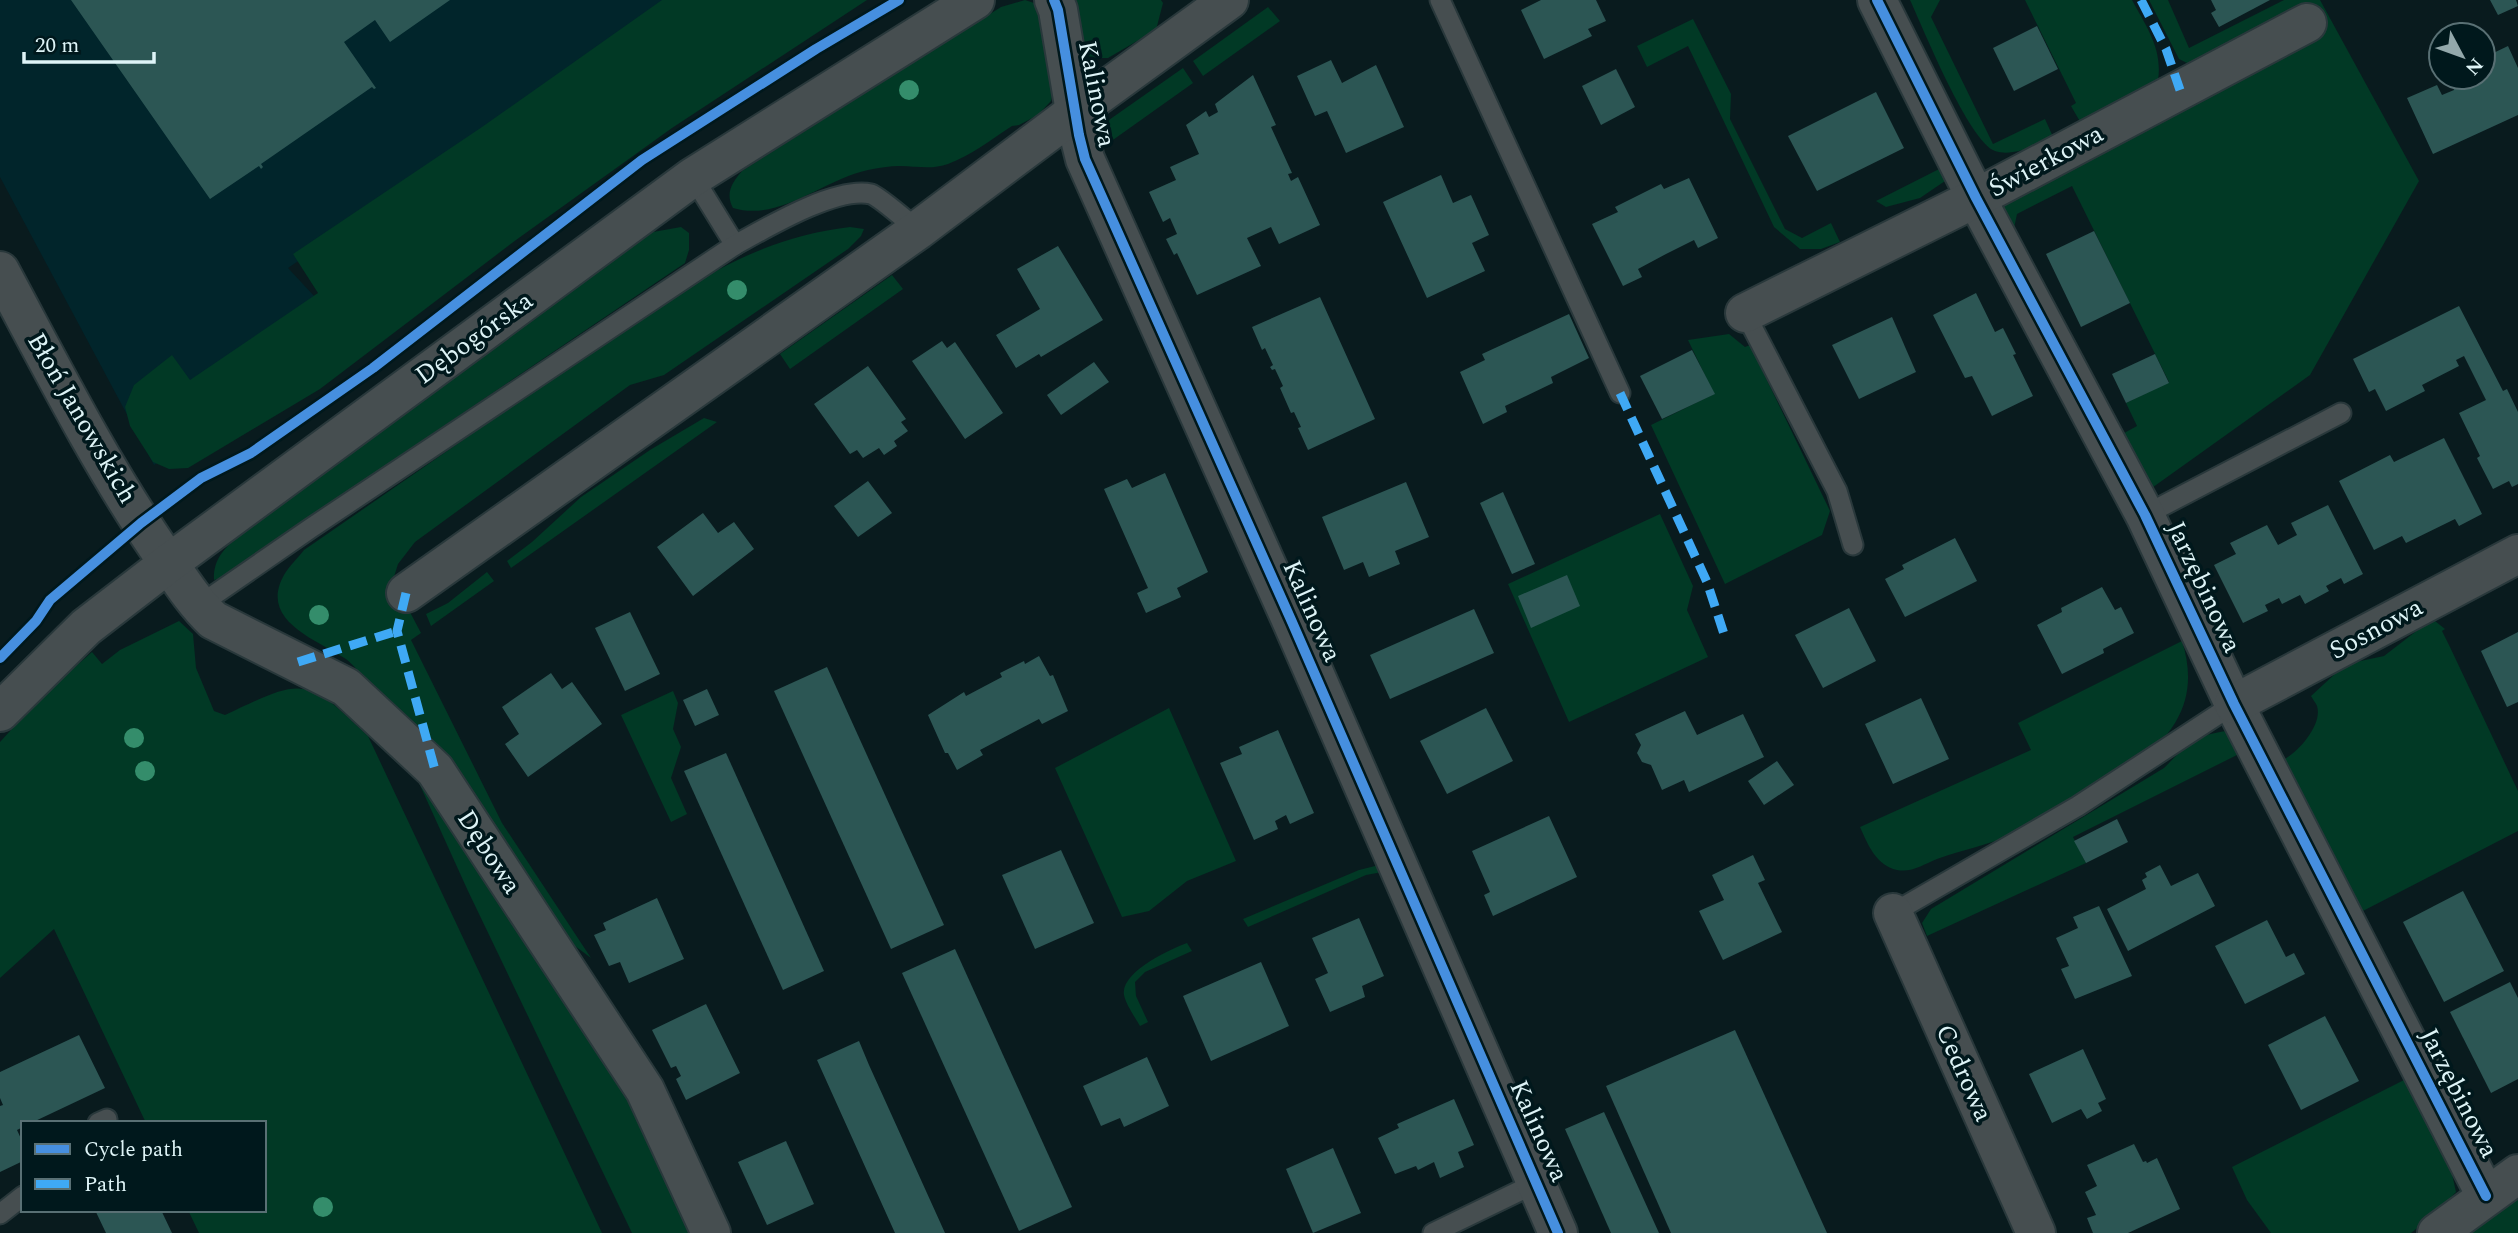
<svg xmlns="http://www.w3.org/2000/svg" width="2518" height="1233" font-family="Spectral,serif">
	<rect width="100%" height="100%" fill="#091b1e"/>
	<!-- built -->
	<path fill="#01252b" d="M0,0H682L288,268L355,340L154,465L0,177Z"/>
	<!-- green -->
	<g fill="#013925">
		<path d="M662,0H867L672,128L516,240L320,389L188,468L169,469L153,462L130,426L125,407L134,385L172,355L190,380L318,293L293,254L482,127Z"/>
		<path d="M1025,0L1037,4L1055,83L1051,101L1038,115L1019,125L1012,126C992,139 970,156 948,164C932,170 916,166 900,166C890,166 878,168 868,170C822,180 780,222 733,208C725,193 732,183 742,171L1001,7Z"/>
		<path d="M1069,0H1161L1163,3L1156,30L1108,58H1091L1077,43Z"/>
		<path d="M1910,0H1940L1931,17L1993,144L2045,119L2054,139C2037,145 2013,157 1995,151C1969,142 1923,28 1910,0Z"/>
		<path d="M2025,0H2132C2146,26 2163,49 2158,80L2135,97L2082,125L2071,106L2076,103Z"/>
		<path d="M2149,0H2168L2189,48L2284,0H2320L2419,181L2310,375L2149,490L2115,438L2137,426L2126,403L2169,382L2072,186L2017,214L2013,233L2004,212L2003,198L2195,67L2179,59Z"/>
		<path d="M1268,7L1280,21L1203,76L1193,61Z"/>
		<path d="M1693,19L1731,94L1730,119L1785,229L1802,238L1831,223L1840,242L1821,249H1800L1774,227L1688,46L1647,67L1637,46Z"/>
		<path d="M1183,68L1193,83L1096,152L1089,134Z"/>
		<path d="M1949,164L1945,181L1920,198L1886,207L1876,201Z"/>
		<path d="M681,227L689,233V250L685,263L284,534L228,576L214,580C213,561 223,549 237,538L497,344L653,232Z"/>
		<path d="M850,227L864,229L861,236L848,249L664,375L630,385L415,542L398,564L393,580L421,633L411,640L502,823L591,958L575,946L533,898L368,683C361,675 354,665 346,659C318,640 258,621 284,575C289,566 298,558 304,550L654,308C721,266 770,237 850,227Z"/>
		<path d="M892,275L903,289L790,369L780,354Z"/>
		<path d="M1729,334L1745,347L1750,345L1830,511L1822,535L1725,584L1651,425L1714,394L1688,340Z"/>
		<path d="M704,418L717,422L511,568L507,561L532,542L581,497L650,450Z"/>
		<path d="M1660,514L1693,586L1687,610L1708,657L1569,722L1508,584Z"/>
		<path d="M487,572L494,581L431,626L426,614L448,603Z"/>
		<path d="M179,621L193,634L196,668L214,711L225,715C303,678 305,675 368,736L602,1233H199L188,1210H264V1123H146L54,929L0,978V742L41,697L92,652L102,664L120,650Z"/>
		<path d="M2435,621L2445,629L2442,631L2449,645L2518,791V831L2359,913L2281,761C2297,754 2323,725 2317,706C2316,703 2313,700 2311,696L2337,672L2351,663L2384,656L2428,622Z"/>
		<path d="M2182,641C2191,669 2191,697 2175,723C2153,760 2107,776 2072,797C2052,809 2034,824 2013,834C1989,845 1962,850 1937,859C1924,864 1912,873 1897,870C1876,865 1868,845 1860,827L2031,750L2018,723Z"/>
		<path d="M673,691L678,703L673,729L681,747L671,778L687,814L671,822L621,715Z"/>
		<path d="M1169,708L1236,861L1187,881L1149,911L1122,917L1055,768Z"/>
		<path d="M2228,731L2239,754L2073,837L2086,863L1927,936L1922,923L1931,909L2164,768C2186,746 2196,734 2228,731Z"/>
		<path d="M419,783L610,1060L689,1233H632L468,891Z"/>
		<path d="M1383,864L1388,871L1366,875L1248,927L1243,919L1359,870Z"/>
		<path d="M1187,943L1192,951L1145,972L1135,982L1136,996L1148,1022L1140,1026C1135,1017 1126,1005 1124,995C1120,972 1171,949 1187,943Z"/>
		<path d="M2404,1080L2452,1174L2456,1192L2436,1213L2411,1233H2271L2247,1200L2232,1167Z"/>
		<path d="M2518,1196V1233H2467Z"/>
	</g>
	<!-- building -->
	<g fill="#2c5654">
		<path d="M71,0H450L390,42L375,20L344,42L376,88L374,89L372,87L261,164L263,167L261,169L259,166L210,199Z"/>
		<path d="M1541,0H1596L1606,21L1588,29L1592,36L1544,59L1521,10Z"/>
		<path d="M2211,0H2270L2219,27L2211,13L2216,10Z"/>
		<path d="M2490,0H2516L2518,6L2498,15Z"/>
		<path d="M2037,26L2058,69L2014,91L1993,48Z"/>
		<path d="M2508,46L2518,68V115L2433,154L2407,98L2437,85L2442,95L2454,90L2453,87L2467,81L2465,77H2483V58Z"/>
		<path d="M1331,60L1342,83L1376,65L1404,127L1346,153L1327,111L1315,116L1297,76Z"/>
		<path d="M1616,69L1635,107L1601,125L1582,86Z"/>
		<path d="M1253,75L1276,125L1271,127L1292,173L1288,174L1291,181L1298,177L1320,225L1279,244L1271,227L1247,238L1261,266L1197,295L1177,253L1174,255L1166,239L1177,234L1170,218L1163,222L1149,192L1176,180L1170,167L1199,154L1186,125L1206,111L1209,117L1218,112L1215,104Z"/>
		<path d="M1876,92L1904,148L1817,191L1788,136Z"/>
		<path d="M1441,175L1453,203L1471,195L1489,235L1472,243L1485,271L1427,298L1383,202Z"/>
		<path d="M1689,178L1718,238L1698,248L1694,240L1666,254L1638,269L1642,277L1623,286L1592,224L1618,212L1615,207L1661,184L1664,189Z"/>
		<path d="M2094,231L2130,303L2081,327L2046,254Z"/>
		<path d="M1058,246L1103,320L1041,357L1039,354L1016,368L996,335L1040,309L1017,269Z"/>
		<path d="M1976,293L1995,332L2003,328L2016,354L2013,355L2033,396L1992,416L1972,376L1965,378L1933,315Z"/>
		<path d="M1320,297L1375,419L1308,450L1298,428L1301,427L1294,412L1291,413L1280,388L1283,386L1275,369L1272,370L1270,367L1273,365L1265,348L1262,350L1252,327Z"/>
		<path d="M2459,306L2503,391L2507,389L2518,412V484L2512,487L2509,481L2493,489L2477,458L2480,456L2459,413L2486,400L2464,356L2456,360L2459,366L2422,385L2425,391L2386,411L2375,389L2369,392L2353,359Z"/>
		<path d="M1569,314L1589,358L1551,377L1553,383L1505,406L1507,412L1483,424L1460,372L1485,360L1482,354Z"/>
		<path d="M1892,317L1916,372L1859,399L1832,345Z"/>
		<path d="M942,341L947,348L955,342L1003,413L965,439L912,361Z"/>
		<path d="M1692,350L1715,394L1662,419L1640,376Z"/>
		<path d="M2155,354L2169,383L2126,403L2112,374Z"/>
		<path d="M1094,362L1109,382L1061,415L1047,395Z"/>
		<path d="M868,366L906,419L901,422L908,431L894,441L897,446L884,455L879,448L863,458L857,450L850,454L814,404Z"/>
		<path d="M2444,438L2482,514L2459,526L2455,519L2406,543L2402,536L2374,550L2339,481L2390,455L2394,462Z"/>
		<path d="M1165,473L1208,572L1177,588L1181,597L1146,613L1137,593L1148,588L1104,489L1127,479L1132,488Z"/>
		<path d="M868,481L892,513L858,537L834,506Z"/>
		<path d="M1406,482L1429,537L1395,551L1400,564L1369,577L1363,562L1344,570L1322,517Z"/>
		<path d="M1503,492L1535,564L1512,574L1480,503Z"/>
		<path d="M2328,505L2363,574L2344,584L2341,578L2326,586L2329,591L2305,604L2300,595L2282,604L2279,598L2265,605L2268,611L2243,623L2214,565L2236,554L2230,543L2267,525L2278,545L2297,535L2291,523Z"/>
		<path d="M703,513L718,533L734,522L754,549L693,596L657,547Z"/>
		<path d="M1955,538L1977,581L1905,617L1885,579L1904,569L1902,565Z"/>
		<path d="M1567,575L1580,606L1531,628L1518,596Z"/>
		<path d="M2102,587L2115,610L2121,607L2134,633L2103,649L2104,653L2062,674L2037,625L2062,612L2061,608Z"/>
		<path d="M1849,608L1876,661L1823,688L1795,635Z"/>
		<path d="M1474,609L1494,653L1390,699L1370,655Z"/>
		<path d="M630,612L660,674L625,691L595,628Z"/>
		<path d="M2518,632V702L2507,707L2481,651Z"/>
		<path d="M1039,656L1050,676L1053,675L1068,711L1042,724L1039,719L980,750L983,755L957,770L948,753H945L928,715L964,692L966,696L1002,677L1000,673L1024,661L1025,664Z"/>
		<path d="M827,667L944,925L891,949L774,691Z"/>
		<path d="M551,673L562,689L572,682L602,724L528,777L505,744L519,734L502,707Z"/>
		<path d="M707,689L719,715L695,726L683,700Z"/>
		<path d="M1921,698L1949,759L1893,784L1865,724Z"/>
		<path d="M1486,708L1513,761L1447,794L1420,741Z"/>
		<path d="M1685,711L1697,735L1743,714L1764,757L1689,792L1684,780L1662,790L1651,765L1642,762L1637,753L1641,745L1635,734Z"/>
		<path d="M1278,730L1314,813L1290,824L1286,815L1275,821L1278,829L1254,840L1220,763L1242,754L1239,747Z"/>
		<path d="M726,753L824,971L783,990L684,771Z"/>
		<path d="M1777,761L1794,785L1764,805L1748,781Z"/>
		<path d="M1549,816L1577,877L1493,916L1484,895L1490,892L1472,851Z"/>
		<path d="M2117,819L2128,842L2086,863L2074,841Z"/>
		<path d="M1061,850L1094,923L1035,949L1002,875Z"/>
		<path d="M1753,855L1765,880L1758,883L1782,932L1723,960L1699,911L1724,900L1712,875Z"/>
		<path d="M2160,865L2171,886L2198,873L2215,906L2128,951L2107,909L2146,889L2142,880L2147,877L2145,873Z"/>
		<path d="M2463,891L2504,971L2444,1002L2403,922Z"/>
		<path d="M657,898L684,959L629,983L620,962L609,966L594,935L606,930L603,923Z"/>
		<path d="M2099,906L2132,976L2075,999L2061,969L2069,966L2056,938L2078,928L2073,917Z"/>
		<path d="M1359,918L1384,976L1362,986L1365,997L1330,1012L1315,979L1328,973L1312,938Z"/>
		<path d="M2267,920L2286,957L2294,953L2305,974L2245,1004L2215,946Z"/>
		<path d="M955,949L1072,1207L1019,1231L902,973Z"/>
		<path d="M1261,962L1289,1026L1211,1061L1183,996Z"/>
		<path d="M2510,982L2518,998V1079L2491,1093L2450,1012Z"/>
		<path d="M706,1004L740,1073L686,1100L676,1079L681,1076L676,1066L671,1068L652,1030Z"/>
		<path d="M2325,1016L2359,1081L2301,1110L2268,1045Z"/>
		<path d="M1735,1030L1827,1233H1671L1606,1086Z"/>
		<path d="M79,1035L105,1088L31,1123H23V1127L17,1130L23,1143V1161L0,1172V1106L3,1105L0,1098V1072Z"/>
		<path d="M859,1041L869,1065L945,1233H895L872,1182L817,1060Z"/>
		<path d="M2083,1049L2106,1099L2098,1103L2102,1111L2087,1119L2081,1109L2052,1123L2029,1074Z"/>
		<path d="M1147,1057L1169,1106L1124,1127L1120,1118L1101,1126L1083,1086Z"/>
		<path d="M1454,1099L1474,1145L1458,1152L1464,1167L1440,1178L1434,1162L1418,1170L1416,1166L1395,1174L1378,1138L1399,1128L1397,1124Z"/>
		<path d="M1604,1112L1659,1233H1611L1565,1129Z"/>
		<path d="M786,1141L814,1204L767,1225L738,1162Z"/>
		<path d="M2134,1144L2143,1162L2146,1161L2147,1163L2157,1158L2180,1209L2128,1233H2093L2087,1218L2096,1215L2085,1192L2097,1186L2087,1165Z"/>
		<path d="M1333,1148L1361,1213L1313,1233L1286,1169Z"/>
		<path d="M95,1210H161L172,1233H106Z"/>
	</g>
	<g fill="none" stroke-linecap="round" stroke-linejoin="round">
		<!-- service casing -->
		<g stroke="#29383b" stroke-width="23">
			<g id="service">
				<path d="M1440,0L1620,393"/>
				<path d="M693,177L735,245"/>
				<path d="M1745,313L1837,491L1853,545"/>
				<path d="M2145,515L2341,413"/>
				<path d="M198,606L311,528L735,245C766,228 836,186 871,194C880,197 909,223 918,230"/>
				<path d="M1893,913L2078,806L2234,704"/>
				<path d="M98,1123L107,1119"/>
				<path d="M0,1214L23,1196"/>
				<path d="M1433,1233L1536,1183"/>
			</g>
		</g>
		<!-- minor casing -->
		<g stroke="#29383b" stroke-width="42">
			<g id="minor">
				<path d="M1054,0L1058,10L1079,135L1085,159L1292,622L1558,1233"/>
				<path d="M1877,0L1976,198L2145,515L2234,704L2486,1196"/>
				<path d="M0,271C50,364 98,460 158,548C176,573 191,599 213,620L346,687L435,770L645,1090L711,1233"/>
				<path d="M1745,313L1976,198L2307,23"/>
				<path d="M406,593L918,230L1075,112L1229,0"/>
				<path d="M2234,704L2518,554"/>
				<path d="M1893,913L2036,1233"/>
				<path d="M2437,1233L2518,1174"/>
			</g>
		</g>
		<!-- tertiary casing -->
		<g stroke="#29383b" stroke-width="42">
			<path id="tertiary" d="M0,712L86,627L169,563L693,177L975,0"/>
		</g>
		<!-- service -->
		<use href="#service" stroke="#464e50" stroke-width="19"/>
		<!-- minor -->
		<use href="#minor" stroke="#464e50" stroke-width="38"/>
		<!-- tertiary -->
		<use href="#tertiary" stroke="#464e50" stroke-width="38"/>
		<!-- quiet -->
		<g stroke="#3fa9f5" stroke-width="9" stroke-dasharray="18 9" stroke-linecap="butt">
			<path d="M2141,0L2166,49L2180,90"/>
			<path d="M1620,393L1707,582L1725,637"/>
			<path d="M406,593L397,631L435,770"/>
			<path d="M298,662L397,631"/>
		</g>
		<!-- cycleway casing -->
		<g stroke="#00181c" stroke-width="15">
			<g id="cycleway">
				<path d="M1054,0L1058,10L1079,135L1085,159L1292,622L1558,1233"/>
				<path d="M1877,0L1976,198L2145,515L2234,704L2486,1196"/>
				<path d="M0,658L36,621L50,600L141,523L201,478L251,453L373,368L642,160L816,49L899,0"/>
			</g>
		</g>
		<!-- cycleway -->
		<use href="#cycleway" stroke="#468fdf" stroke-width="10"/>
	</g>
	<!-- trees -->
	<g fill="#348d6b">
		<circle cx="909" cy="90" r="10"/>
		<circle cx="737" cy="290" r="10"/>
		<circle cx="319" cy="615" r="10"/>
		<circle cx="134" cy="738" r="10"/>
		<circle cx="145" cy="771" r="10"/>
		<circle cx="323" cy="1207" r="10"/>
	</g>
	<g text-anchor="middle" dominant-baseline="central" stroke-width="7" stroke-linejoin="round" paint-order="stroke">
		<!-- street labels -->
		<g font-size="26" fill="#def4f7" stroke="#00181c">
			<text transform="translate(1097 94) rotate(79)">Kalinowa</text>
			<text transform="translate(2046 161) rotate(-28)">Świerkowa</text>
			<text transform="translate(474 338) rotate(-36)">Dębogórska</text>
			<text transform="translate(82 418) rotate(60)">Błoń Janowskich</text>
			<text transform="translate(2204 587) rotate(65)">Jarzębinowa</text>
			<text transform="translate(1312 611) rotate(66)">Kalinowa</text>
			<text transform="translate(2376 629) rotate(-28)">Sosnowa</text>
			<text transform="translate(489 852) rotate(57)">Dębowa</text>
			<text transform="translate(1964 1073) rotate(66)">Cedrowa</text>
			<text transform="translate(2459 1093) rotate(63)">Jarzębinowa</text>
			<text transform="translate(1539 1131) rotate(66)">Kalinowa</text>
		</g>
	</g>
	<!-- legend -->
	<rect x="21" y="1121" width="245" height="91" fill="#00181c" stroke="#597074" stroke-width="2"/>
	<rect x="35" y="1144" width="35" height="10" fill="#468fdf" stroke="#597074" stroke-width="2"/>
	<text x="84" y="1156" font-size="21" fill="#def4f7">Cycle path</text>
	<rect x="35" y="1179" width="35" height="10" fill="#3fa9f5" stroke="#597074" stroke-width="2"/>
	<text x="84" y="1191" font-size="21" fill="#def4f7">Path</text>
	<!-- north arrow -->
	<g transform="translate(2462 56) rotate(131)"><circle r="33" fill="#00181c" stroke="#597074" stroke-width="2"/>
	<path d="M0-5L12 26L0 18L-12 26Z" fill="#93a8ab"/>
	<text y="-10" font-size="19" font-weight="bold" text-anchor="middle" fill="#def4f7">N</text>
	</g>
	<!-- scale -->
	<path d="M24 52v10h130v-10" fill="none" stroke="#def4f7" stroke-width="3.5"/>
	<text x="35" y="52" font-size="21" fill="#def4f7" stroke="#00181c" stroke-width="5" paint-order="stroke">20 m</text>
</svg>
